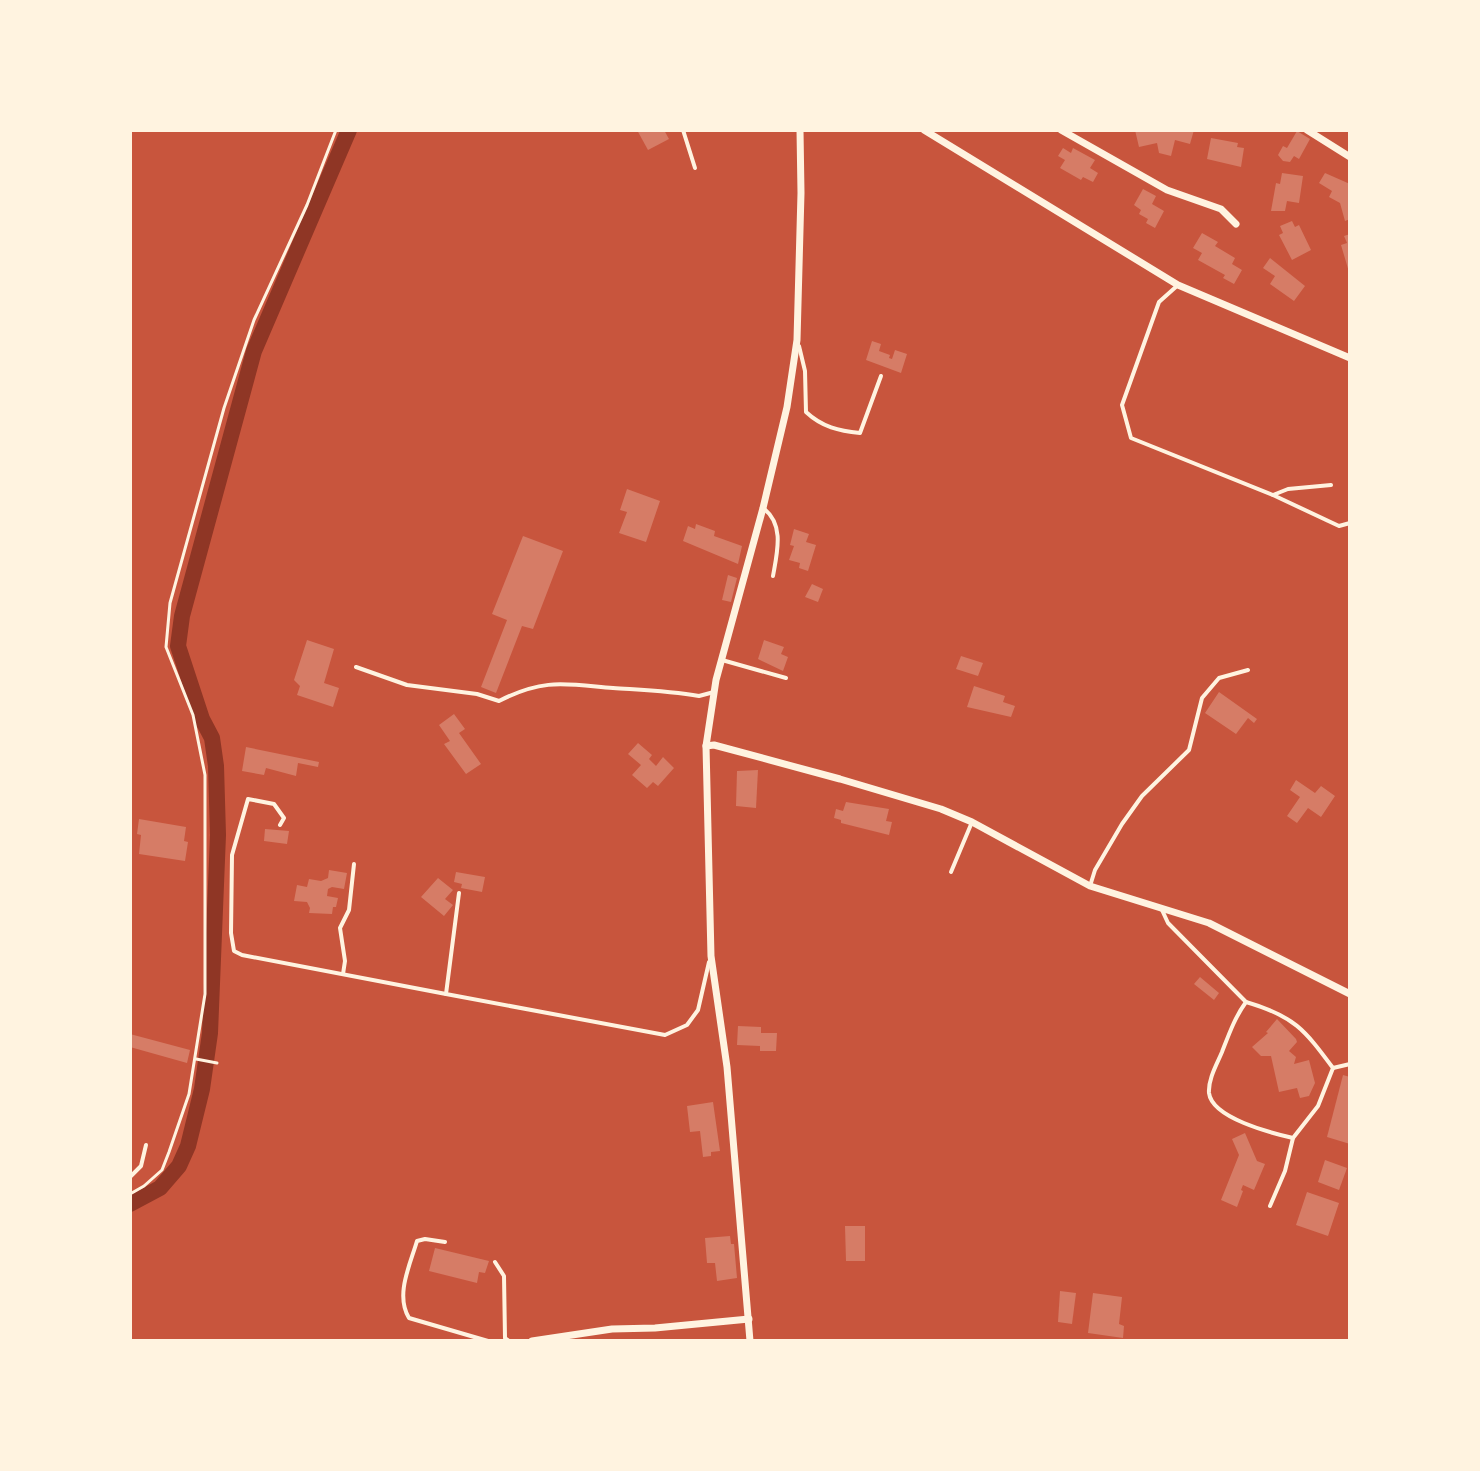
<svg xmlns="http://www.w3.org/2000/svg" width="1480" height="1471" font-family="'Roboto Serif',serif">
	<rect width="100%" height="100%" fill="#c8553d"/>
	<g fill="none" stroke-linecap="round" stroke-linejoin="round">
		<!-- canal -->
		<path stroke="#8f3625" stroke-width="16" d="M130,1204L160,1188L179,1166L188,1146L202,1089L210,1033L218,835L216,766L212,738L202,719L178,646L182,616L254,351L349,130"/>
	</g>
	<!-- building -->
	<g fill="#d67c66">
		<path d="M637,130H664L669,139L648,150Z"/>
		<path d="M1135,130H1194L1190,144L1175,140L1171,156L1159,153L1157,143L1139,147Z"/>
		<path d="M1297,131L1310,139L1299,159L1294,156L1290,162L1283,161L1278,155L1283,146L1287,148Z"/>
		<path d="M1211,138L1238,143L1237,147L1244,148L1241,167L1207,159Z"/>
		<path d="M1063,148L1071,153L1073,148L1095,160L1090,168L1098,173L1093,182L1083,177L1081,180L1060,168L1065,160L1058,156Z"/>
		<path d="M1282,173L1303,176L1299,203L1287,201L1285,211H1271L1276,183L1280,184Z"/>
		<path d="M1325,173L1350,184V219L1345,221L1340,203L1329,197L1332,191L1319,183Z"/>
		<path d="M1143,189L1156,196L1152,204L1164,211L1155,228L1146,223L1148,219L1139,214L1141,210L1134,205Z"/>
		<path d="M1292,221L1295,227L1299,225L1311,250L1292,260L1279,235L1283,233L1280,226Z"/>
		<path d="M1202,233L1218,242L1215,246L1235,258L1232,264L1242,270L1234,284L1223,278L1225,275L1198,260L1202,253L1193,248Z"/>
		<path d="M1350,234V272H1349L1341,245L1347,243L1344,236Z"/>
		<path d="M1270,258L1305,286L1294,301L1270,284L1275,276L1263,268Z"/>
		<path d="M872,341L881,344L879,351L890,355L889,358L892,359L895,350L907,354L901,373L866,360Z"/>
		<path d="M627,489L660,501L646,542L619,533L627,512L620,510Z"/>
		<path d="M696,524L715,531L714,536L742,546L738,564L683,541L688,526L695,529Z"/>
		<path d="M794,529L809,534L806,542L816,545L808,571L799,568L800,563L789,560L794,546L790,545Z"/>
		<path d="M523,536L563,551L533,629L522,626L496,693L481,687L507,620L492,614Z"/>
		<path d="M728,575L737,578L731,602L722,600Z"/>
		<path d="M812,584L823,589L818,602L805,597Z"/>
		<path d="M307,640L334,649L324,683L339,688L333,707L297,695L300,686L294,680Z"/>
		<path d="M764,640L784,647L781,654L788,657L783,671L758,659Z"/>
		<path d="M961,656L983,663L978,676L956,669Z"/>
		<path d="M974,686L1005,696L1003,702L1015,706L1011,717L967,707Z"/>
		<path d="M1219,692L1257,719L1254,723L1248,718L1236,734L1205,713Z"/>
		<path d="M454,714L465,729L459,733L481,764L466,774L444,744L450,741L439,725Z"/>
		<path d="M638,743L652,755L649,759L656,766L663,757L674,768L658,786L653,782L647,788L632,775L641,765L628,754Z"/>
		<path d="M246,747L319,762L318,767L298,763L296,776L266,768L264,775L242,771Z"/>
		<path d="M758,770L756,808L736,806L737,771Z"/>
		<path d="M1296,780L1315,793L1321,786L1335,796L1321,817L1308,808L1297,823L1287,816L1300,797L1290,790Z"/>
		<path d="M846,802L889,809L886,821L892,822L889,835L841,823V820L834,818L836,809L843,811Z"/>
		<path d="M139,819L186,827L184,841L188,842L185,861L139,854L141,835L137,834Z"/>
		<path d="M265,829L289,831L287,844L264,841Z"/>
		<path d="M329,870L347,873L344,889L332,887L328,889L327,896L338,898L336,907H333L332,914L309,913L310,908L307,902L294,901L297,885L307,887L309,879L321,881L328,878Z"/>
		<path d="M456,872L485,877L482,892L461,888L462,884L454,882Z"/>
		<path d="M438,878L453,890L445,899L453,905L444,916L421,897Z"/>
		<path d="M1200,977L1219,993L1214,1000L1194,984Z"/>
		<path d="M1277,1019L1296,1039L1297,1042L1289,1051L1296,1057L1294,1064L1309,1060L1315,1083L1309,1096L1300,1098L1297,1088L1279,1092L1271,1056H1261L1252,1047L1268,1033L1266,1032Z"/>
		<path d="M738,1026L761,1027V1033H777L776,1051H760V1046L737,1045Z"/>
		<path d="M130,1034L190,1050L187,1063L130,1047Z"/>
		<path d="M1343,1075L1350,1077V1144L1327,1137Z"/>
		<path d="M713,1102L720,1151L711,1152V1156L703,1157L700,1131L690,1132L687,1106Z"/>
		<path d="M1245,1133L1257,1161L1265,1164L1254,1190L1243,1185L1241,1190L1243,1191L1237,1207L1221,1200L1239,1155L1232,1139Z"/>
		<path d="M1325,1160L1347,1168L1339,1190L1318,1182Z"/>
		<path d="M1307,1192L1339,1203L1328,1236L1296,1225Z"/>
		<path d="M845,1226H865V1261H846Z"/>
		<path d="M730,1236L731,1244H734L737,1278L717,1281L715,1263H707L705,1238Z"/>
		<path d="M435,1248L489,1261L485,1273L479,1272L477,1283L429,1271Z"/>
		<path d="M1060,1291L1076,1293L1072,1324L1058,1322Z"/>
		<path d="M1093,1293L1122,1297L1119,1324L1124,1326L1123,1338L1088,1333Z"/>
	</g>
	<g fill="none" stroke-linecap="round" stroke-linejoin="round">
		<!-- path -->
		<g stroke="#fff3e0" stroke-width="3">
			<path d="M196,1059L217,1063"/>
			<path d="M130,1194L144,1186L162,1170L169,1152L189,1094L205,994V775L193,715L166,647L170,603L224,408L254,320L307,205L336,130"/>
		</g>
		<!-- service -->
		<g stroke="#fff3e0" stroke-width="4">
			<path d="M683,130L695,168"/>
			<path d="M1178,285L1159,302L1122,405L1131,438L1273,495L1288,489L1331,485"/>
			<path d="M799,346L805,371L806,412C822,427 839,431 860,433L881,376"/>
			<path d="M1273,495L1339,526L1350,523"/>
			<path d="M763,508C785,524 777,553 773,576"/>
			<path d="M722,660L786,678"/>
			<path d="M356,667L407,685L477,694L499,701C544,678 565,684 613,688C642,690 670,691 699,696L714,692"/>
			<path d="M280,825L284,818L274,804L248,799L232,855L231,933L234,951L242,955L446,994"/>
			<path d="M951,872L972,822"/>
			<path d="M1090,886L1095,870L1122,824L1142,796L1189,750L1202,698L1219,678L1248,670"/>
			<path d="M459,893L446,994L665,1035L687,1025L698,1010L709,962"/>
			<path d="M1162,910L1168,923L1246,1002"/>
			<path d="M343,974L345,961L340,928L349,910L354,864"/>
			<path d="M1246,1002C1294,1016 1304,1029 1333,1068L1318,1106L1293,1138C1271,1133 1212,1118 1209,1093C1208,1079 1217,1064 1222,1052C1229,1034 1235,1017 1246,1002Z"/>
			<path d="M1333,1068L1350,1064"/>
			<path d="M130,1177L141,1166L146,1145"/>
			<path d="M1270,1206L1285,1171L1293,1138"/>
			<path d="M445,1242L425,1239L417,1241C410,1265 395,1295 409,1318L488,1341"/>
			<path d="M495,1262L504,1276L505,1338L509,1341"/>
		</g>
		<!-- minor -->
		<g stroke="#fff3e0" stroke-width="7">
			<path d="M924,130L1178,285L1350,358"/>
			<path d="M1061,130L1167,190L1221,209L1236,224"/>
			<path d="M1307,130L1350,157"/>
			<path d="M706,746L714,745L840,779L941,809L972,822L1090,886L1209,923L1350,994"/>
			<path d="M532,1341L612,1329L655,1328L749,1319"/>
			<path d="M750,1341L727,1067L711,956L706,746L716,680L763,508L787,407L797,340L801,193L800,130"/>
		</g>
	</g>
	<!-- border -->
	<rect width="1480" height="1471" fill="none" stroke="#fff3e0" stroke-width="264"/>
</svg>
